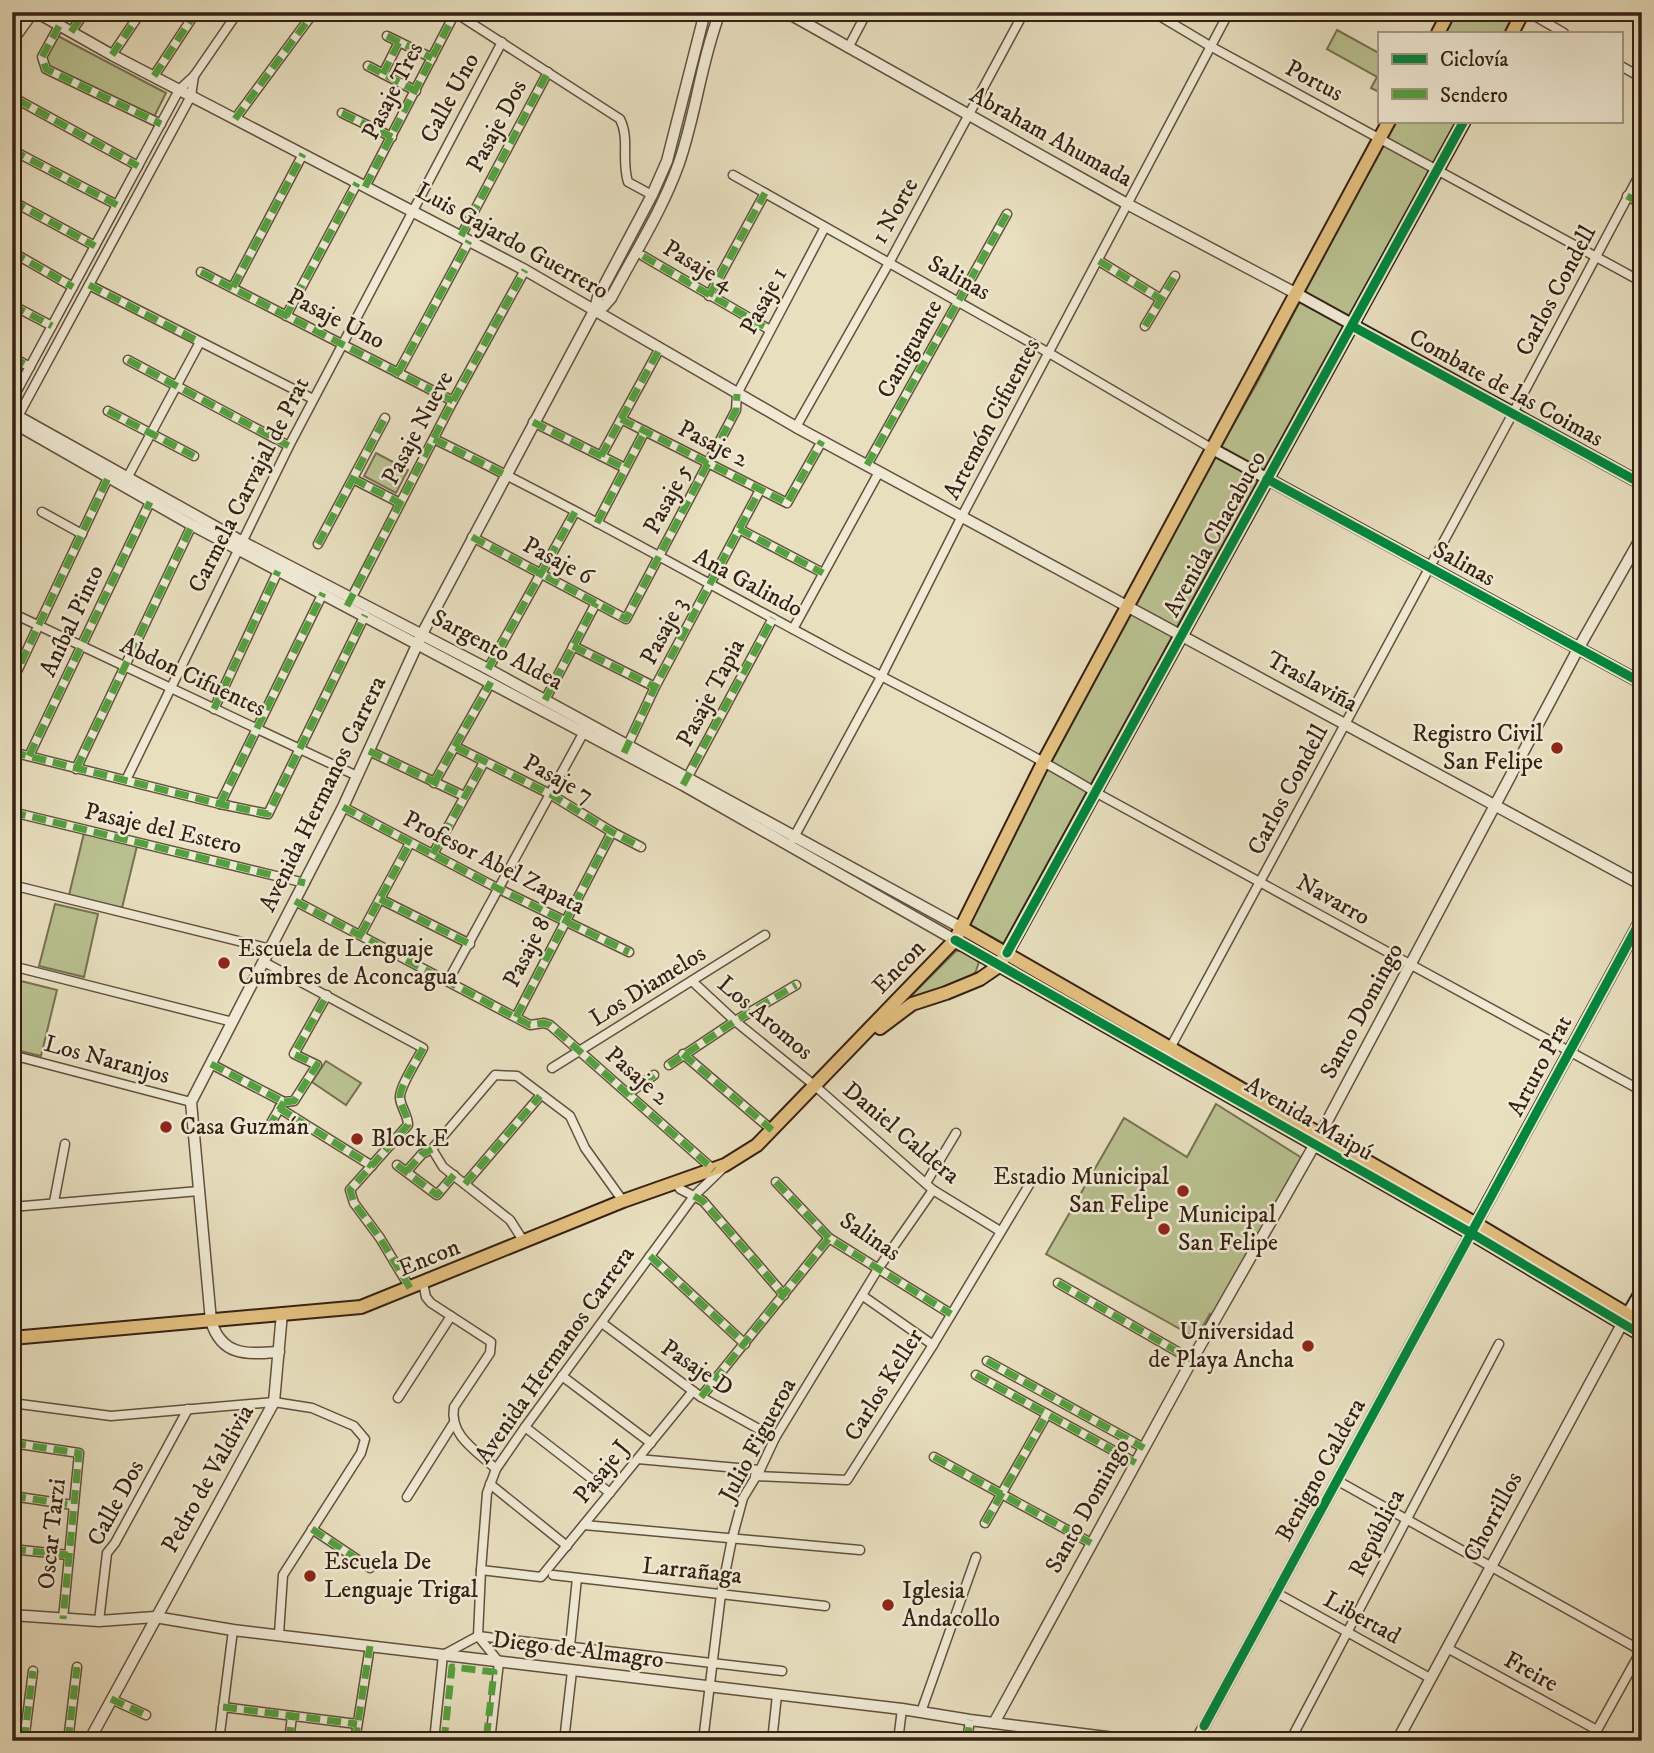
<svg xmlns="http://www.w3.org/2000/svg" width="1654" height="1753" font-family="'IM FELL DW Pica',serif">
	<rect width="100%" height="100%" fill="#e8dfbf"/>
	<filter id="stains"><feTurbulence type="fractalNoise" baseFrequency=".00286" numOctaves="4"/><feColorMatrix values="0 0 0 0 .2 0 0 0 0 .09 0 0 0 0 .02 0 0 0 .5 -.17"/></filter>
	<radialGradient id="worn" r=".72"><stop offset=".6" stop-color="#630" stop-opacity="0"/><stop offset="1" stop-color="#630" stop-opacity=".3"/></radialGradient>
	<!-- green -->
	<g fill="#b9c190" stroke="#777152" stroke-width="2">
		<path d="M1453,12H1517L1505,33H1442Z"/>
		<path d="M1337,30L1379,53V92L1371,88L1377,77L1327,49Z"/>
		<path d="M56,35L166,93L154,117L45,65L44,57Z"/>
		<path d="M1395,121H1457L1175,631L1008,946L966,923L1130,606L1257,383Z"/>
		<path d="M376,453L408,470L396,493L364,476Z"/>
		<path d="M84,833L137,846L122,908L69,895Z"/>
		<path d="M55,904L98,914L84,977L39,966Z"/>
		<path d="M956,951H963L979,962L976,971L972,976L921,997L909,998Z"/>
		<path d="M17,980L57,990L41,1056L12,1049V999Z"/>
		<path d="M326,1061L361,1083L346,1105L312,1082Z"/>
		<path d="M1216,1104L1302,1158L1215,1317L1210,1314L1196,1338L1046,1254L1124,1118L1187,1157Z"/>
	</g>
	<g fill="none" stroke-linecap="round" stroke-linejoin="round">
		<!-- minor casing -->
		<g stroke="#62503e" stroke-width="11">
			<g id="minor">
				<path d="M454,12L620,119C630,139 621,160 628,182L652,195"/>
				<path d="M1153,12L1210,46L1642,282"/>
				<path d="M1528,12L1564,33"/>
				<path d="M59,26L42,57L46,69L161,124"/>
				<path d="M71,32L85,12"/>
				<path d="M387,36L432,58"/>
				<path d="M848,48L867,12"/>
				<path d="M112,55L141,12"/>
				<path d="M368,66L416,91"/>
				<path d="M1621,66L1642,78"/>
				<path d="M383,74L399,42"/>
				<path d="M154,76L196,12"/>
				<path d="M18,100L138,166"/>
				<path d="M342,113L392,137"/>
				<path d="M235,119L314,12"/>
				<path d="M12,150L117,205"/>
				<path d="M733,175L1049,353L1211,448"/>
				<path d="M365,187L455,13"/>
				<path d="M1627,196L1642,204"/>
				<path d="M12,201L95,246"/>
				<path d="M461,236L548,72"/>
				<path d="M12,252L73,287"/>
				<path d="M643,256L770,330"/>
				<path d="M1099,261L1161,299"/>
				<path d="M201,272L453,401"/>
				<path d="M89,285L313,399"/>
				<path d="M233,287L303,154"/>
				<path d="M709,296L765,193"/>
				<path d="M12,305L52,326"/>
				<path d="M286,316L357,183"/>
				<path d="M1145,326L1175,276"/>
				<path d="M12,357L30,367"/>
				<path d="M128,360L289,446"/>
				<path d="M398,373L469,241"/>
				<path d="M12,400L179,90L194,76L238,12"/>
				<path d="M108,411L194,456"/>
				<path d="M621,419L787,503L822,441"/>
				<path d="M16,420L191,96L194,76"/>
				<path d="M533,422L625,468"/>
				<path d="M796,427L889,263L1024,12"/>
				<path d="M434,439C568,504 697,578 828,648C917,696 1009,740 1095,792L1642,1091"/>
				<path d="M601,456L660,348"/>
				<path d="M867,465L1007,214"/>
				<path d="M353,479L400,503"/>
				<path d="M125,482L200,342"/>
				<path d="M42,512L82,534"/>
				<path d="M597,523L645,431"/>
				<path d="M739,529L823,573"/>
				<path d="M472,537L626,619L736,410L737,394L825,227"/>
				<path d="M318,544L385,418"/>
				<path d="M350,601L453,401L525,270"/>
				<path d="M12,613L357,776"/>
				<path d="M793,629L879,472"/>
				<path d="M573,646L655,687"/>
				<path d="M488,669L575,512"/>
				<path d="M12,682L108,478"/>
				<path d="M545,700L596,603"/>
				<path d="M214,709L278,571"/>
				<path d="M456,747L550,794L612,832L641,847"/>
				<path d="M369,751L464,796"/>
				<path d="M625,751L655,687L760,490"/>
				<path d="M12,752L220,804L268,814L365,615"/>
				<path d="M29,756L150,502"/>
				<path d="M76,769L192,525"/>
				<path d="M126,780L289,446L502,42"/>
				<path d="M685,782L773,618"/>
				<path d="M434,783L491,682"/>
				<path d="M220,804L323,593"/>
				<path d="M343,807L499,889L629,952"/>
				<path d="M12,812L305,883"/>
				<path d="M793,839L881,677L962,516L1229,12"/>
				<path d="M433,854L484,762"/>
				<path d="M12,885L271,949"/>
				<path d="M380,899L470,944"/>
				<path d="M295,901L530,1025L544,1023L550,1025L714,1170"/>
				<path d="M361,934L410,843"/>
				<path d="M264,962L423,1048C418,1059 399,1087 400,1098C401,1108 408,1115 408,1125L350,1190L354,1203L380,1238L410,1288"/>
				<path d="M12,966L233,1022"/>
				<path d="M448,981L585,730"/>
				<path d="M692,981L735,1021L814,1085L933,1190L1000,1231"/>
				<path d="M516,1017L612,832"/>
				<path d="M1168,1052L1513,413L1642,170"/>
				<path d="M683,1054L772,1130"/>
				<path d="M12,1055L191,1102"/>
				<path d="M211,1064L284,1102"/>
				<path d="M669,1065L735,1021L796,985"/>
				<path d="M552,1068L765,935"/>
				<path d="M629,1093L654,1075"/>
				<path d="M284,1102L294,1101L317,1065L294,1054L327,995"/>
				<path d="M279,1108L372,1166"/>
				<path d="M268,1128L282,1104"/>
				<path d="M397,1165L437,1195L454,1175"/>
				<path d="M407,1171L422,1154L432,1149"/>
				<path d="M675,1182L680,1189L703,1201L784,1295"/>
				<path d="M776,1182L829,1238L951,1314"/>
				<path d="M926,1183L956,1133"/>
				<path d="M465,1184L540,1096"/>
				<path d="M54,1202L65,1144"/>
				<path d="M12,1207L199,1191"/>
				<path d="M524,1242L510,1220L443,1167L432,1149L495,1075L517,1076L570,1116L585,1148L623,1201"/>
				<path d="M650,1256L745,1344"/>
				<path d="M423,1283L426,1297L431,1303L491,1342L490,1353L454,1407C449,1436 477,1451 496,1469"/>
				<path d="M1058,1283L1192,1360"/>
				<path d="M863,1296L933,1345"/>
				<path d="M602,1323L701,1397L775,1438"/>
				<path d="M987,1361L1144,1448"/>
				<path d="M976,1375L1136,1463"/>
				<path d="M562,1376L651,1443"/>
				<path d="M701,1397L829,1238"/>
				<path d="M398,1398L451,1316"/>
				<path d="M12,1403L111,1416L274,1402L312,1408L354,1426L365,1439L361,1453L283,1575L279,1634"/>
				<path d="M525,1427L610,1493"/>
				<path d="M12,1443L79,1453L63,1619"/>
				<path d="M934,1457L1091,1543"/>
				<path d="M638,1459L760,1470"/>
				<path d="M755,1476L847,1480L933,1345L1032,1180"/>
				<path d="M1338,1481L1642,1651"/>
				<path d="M490,1484L567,1546"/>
				<path d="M12,1496L73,1505"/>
				<path d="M407,1497L453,1424"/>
				<path d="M985,1523L1047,1414"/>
				<path d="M584,1525L860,1550"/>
				<path d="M312,1529L370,1568"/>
				<path d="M12,1549L68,1555"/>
				<path d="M481,1570L541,1577L693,1391"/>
				<path d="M553,1575L825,1606"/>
				<path d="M1275,1592L1430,1678"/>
				<path d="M99,1621L107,1553L115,1543L188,1409"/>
				<path d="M478,1636L481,1570L487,1493L496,1469L525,1427L694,1196L723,1168"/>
				<path d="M478,1636L782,1671"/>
				<path d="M478,1636L499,1662L490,1741"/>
				<path d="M570,1646L577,1578"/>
				<path d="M1447,1648L1597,1730"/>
				<path d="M111,1699L146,1715"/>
				<path d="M223,1707L357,1724"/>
				<path d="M921,1712L976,1557"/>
				<path d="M12,1739L30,1741"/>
				<path d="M24,1741L33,1671"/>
				<path d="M68,1741L77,1667"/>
				<path d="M219,1741L233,1630"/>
				<path d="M289,1741L292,1716"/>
				<path d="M355,1741L370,1646"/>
				<path d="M434,1741L443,1655L478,1636"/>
				<path d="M564,1741L572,1671"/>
				<path d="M703,1741L721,1594L732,1539L743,1498L760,1470L775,1438L878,1269L933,1190"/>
				<path d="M772,1741L777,1695"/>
				<path d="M898,1741L902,1709"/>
				<path d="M967,1741L970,1720"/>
				<path d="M1290,1741L1499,1344"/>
				<path d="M1591,1741L1642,1649"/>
			</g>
		</g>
		<!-- tertiary casing -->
		<g stroke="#62503e" stroke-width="13">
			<g id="tertiary">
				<path d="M36,12L112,55L525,270L796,427L1642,885"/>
				<path d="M786,12L1129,205L1297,294"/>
				<path d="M12,41L33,12"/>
				<path d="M595,309L604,306L611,298C634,254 662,211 679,163C696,114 701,61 720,12"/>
				<path d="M12,413L241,541L488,669L960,927"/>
				<path d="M12,422L192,525L683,785L955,940"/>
				<path d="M279,1352C247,1354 222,1357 211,1321L191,1102L343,807L422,634L595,309L598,297L652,195L667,161L705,12"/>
				<path d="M12,1615L99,1621L155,1617L233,1630L902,1709L970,1720L1139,1741"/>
				<path d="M994,1723L1192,1360L1315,1144L1578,649L1642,536"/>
				<path d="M89,1741L274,1402L282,1313"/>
				<path d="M1196,1741L1471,1233"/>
				<path d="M1397,1741L1622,1324"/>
			</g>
		</g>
		<!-- secondary casing -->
		<g stroke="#352113" stroke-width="14">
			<g id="secondary">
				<path d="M1297,294L1642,484"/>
				<path d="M1211,448L1642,683"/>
				<path d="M1473,1229L1642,918"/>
				<path d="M1624,1320L1642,1289"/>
			</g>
		</g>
		<!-- primary casing -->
		<g stroke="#352113" stroke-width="16">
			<g id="primary">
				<path d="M1438,33L1449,12"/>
				<path d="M1512,33L1523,12"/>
				<path d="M960,927L1483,1228L1642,1323"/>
				<path d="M955,940L1471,1233L1642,1335"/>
				<path d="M999,966L1464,121"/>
				<path d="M880,1028L912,1004L946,993L980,979L999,966"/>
				<path d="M12,1338L361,1307L623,1201L725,1165L757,1145L955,940L1044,761L1389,121"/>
			</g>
		</g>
		<!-- minor -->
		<use href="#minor" stroke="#f0ead5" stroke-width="8"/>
		<!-- tertiary -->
		<use href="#tertiary" stroke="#f0ead5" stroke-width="10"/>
		<!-- secondary -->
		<use href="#secondary" stroke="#f0ead5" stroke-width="10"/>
		<!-- primary -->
		<use href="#primary" stroke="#e4c080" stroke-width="12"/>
		<!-- quiet -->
		<g stroke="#53a23f" stroke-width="7" stroke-dasharray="14 7" stroke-linecap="butt">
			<path d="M59,26L42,57L46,69L161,124"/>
			<path d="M71,32L85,12"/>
			<path d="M387,36L432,58"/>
			<path d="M112,55L141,12"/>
			<path d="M368,66L416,91"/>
			<path d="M383,74L399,42"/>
			<path d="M154,76L196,12"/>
			<path d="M18,100L138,166"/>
			<path d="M342,113L392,137"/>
			<path d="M235,119L314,12"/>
			<path d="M12,150L117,205"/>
			<path d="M365,187L455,13"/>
			<path d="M1627,196L1642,204"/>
			<path d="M12,201L95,246"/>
			<path d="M461,236L548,72"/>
			<path d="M12,252L73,287"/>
			<path d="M643,256L770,330"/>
			<path d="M1099,261L1161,299"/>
			<path d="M201,272L453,401"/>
			<path d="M89,285L200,342"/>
			<path d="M233,287L303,154"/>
			<path d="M709,296L765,193"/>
			<path d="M12,305L52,326"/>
			<path d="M286,316L357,183"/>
			<path d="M1145,326L1175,276"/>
			<path d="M12,357L30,367"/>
			<path d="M128,360L289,446"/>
			<path d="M398,373L469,241"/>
			<path d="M108,411L194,456"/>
			<path d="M621,419L787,503L822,441"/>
			<path d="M533,422L625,468"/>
			<path d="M434,439L506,475"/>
			<path d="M601,456L660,348"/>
			<path d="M867,465L1007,214"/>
			<path d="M353,479L400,503"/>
			<path d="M597,523L645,431"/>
			<path d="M739,529L823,573"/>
			<path d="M472,537L626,619L736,410L737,394"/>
			<path d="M318,544L385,418"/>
			<path d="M347,606L453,401L525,270"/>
			<path d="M573,646L655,687"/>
			<path d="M488,669L575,512"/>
			<path d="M12,682L108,478"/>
			<path d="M545,700L596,603"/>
			<path d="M214,709L278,571"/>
			<path d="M456,747L550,794L612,832L641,847"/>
			<path d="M369,751L464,796"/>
			<path d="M12,752L220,804L268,814L365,615"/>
			<path d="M624,753L655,687L760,490"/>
			<path d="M29,756L150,502"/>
			<path d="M76,769L192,525"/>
			<path d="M434,783L491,682"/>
			<path d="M683,785L773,618"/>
			<path d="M220,804L323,593"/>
			<path d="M343,807L499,889L629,952"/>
			<path d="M12,812L305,883"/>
			<path d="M433,854L484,762"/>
			<path d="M380,899L470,944"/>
			<path d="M295,901L530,1025L544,1023L550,1025L714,1170"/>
			<path d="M361,934L410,843"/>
			<path d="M516,1017L612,832"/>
			<path d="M683,1054L772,1130"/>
			<path d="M211,1064L284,1102"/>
			<path d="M669,1065L735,1021L796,985"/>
			<path d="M629,1093L654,1075"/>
			<path d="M284,1102L294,1101L317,1065L294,1054L327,995"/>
			<path d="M279,1108L372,1166"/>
			<path d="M268,1128L284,1102"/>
			<path d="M397,1165L437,1195L454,1175"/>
			<path d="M407,1171L422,1154L432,1149"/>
			<path d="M776,1182L829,1238L951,1314"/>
			<path d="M465,1184L540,1096"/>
			<path d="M694,1196L703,1201L784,1295"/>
			<path d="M650,1256L745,1344"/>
			<path d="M1058,1283L1192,1360"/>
			<path d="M410,1288L380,1238L354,1203L350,1190L408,1125C408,1115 401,1108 400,1098C399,1087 418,1059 423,1048"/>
			<path d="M987,1361L1144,1448"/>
			<path d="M976,1375L1136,1463"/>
			<path d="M701,1397L829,1238"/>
			<path d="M12,1443L79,1453L63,1619"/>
			<path d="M934,1457L1091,1543"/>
			<path d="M12,1496L73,1505"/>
			<path d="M985,1523L1047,1414"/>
			<path d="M312,1529L370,1568"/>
			<path d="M12,1549L68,1555"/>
			<path d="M111,1699L146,1715"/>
			<path d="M223,1707L357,1724"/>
			<path d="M24,1741L33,1671"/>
			<path d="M68,1741L77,1667"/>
			<path d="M289,1741L292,1716"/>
			<path d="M355,1741L370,1646"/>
			<path d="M444,1741L452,1667L494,1672L486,1741"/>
			<path d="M967,1741L970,1720"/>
		</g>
		<!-- cycleway casing -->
		<g stroke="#f0ead5" stroke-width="13">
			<g id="cycleway">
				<path d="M1352,326L1642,484"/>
				<path d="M1267,479L1642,683"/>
				<path d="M955,940L1471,1233L1642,1335"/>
				<path d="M1007,953L1464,121"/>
				<path d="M1204,1726L1642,918"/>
			</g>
		</g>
		<!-- cycleway -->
		<use href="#cycleway" stroke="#00873e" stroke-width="9"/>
	</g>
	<!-- markers -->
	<g fill="#8f2418" stroke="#f0ead5" stroke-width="2.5">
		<circle cx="1557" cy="748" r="7"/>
		<circle cx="224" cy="963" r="7"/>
		<circle cx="166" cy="1127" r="7"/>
		<circle cx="357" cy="1139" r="7"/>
		<circle cx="1183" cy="1191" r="7"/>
		<circle cx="1164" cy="1229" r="7"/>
		<circle cx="1308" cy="1346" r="7"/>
		<circle cx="310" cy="1576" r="7"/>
		<circle cx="888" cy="1605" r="7"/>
	</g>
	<g text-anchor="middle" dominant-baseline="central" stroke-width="5" stroke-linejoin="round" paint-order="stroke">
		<!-- street labels -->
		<g font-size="24" fill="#352113" stroke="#f0ead5">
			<text transform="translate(1314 81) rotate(28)">Portus</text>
			<text transform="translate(393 91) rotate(-63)">Pasaje Tres</text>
			<text transform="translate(450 98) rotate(-62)">Calle Uno</text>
			<text transform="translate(497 126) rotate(-62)">Pasaje Dos</text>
			<text transform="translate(1051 137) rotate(29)">Abraham Ahumada</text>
			<text transform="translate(895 211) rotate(-61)">1 Norte</text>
			<text transform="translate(512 241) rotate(29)">Luis Gajardo Guerrero</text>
			<text transform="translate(698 266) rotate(31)">Pasaje 4</text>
			<text transform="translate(959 278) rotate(29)">Salinas</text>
			<text transform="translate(1556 291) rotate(-62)">Carlos Condell</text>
			<text transform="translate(764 301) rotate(-62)">Pasaje 1</text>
			<text transform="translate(336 319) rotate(27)">Pasaje Uno</text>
			<text transform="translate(910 349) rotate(-61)">Caniguante</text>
			<text transform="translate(1506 388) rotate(29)">Combate de las Coimas</text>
			<text transform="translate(992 419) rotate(-62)">Artemón Cifuentes</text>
			<text transform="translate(418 428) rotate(-62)">Pasaje Nueve</text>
			<text transform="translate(713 444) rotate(27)">Pasaje 2</text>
			<text transform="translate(249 485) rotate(-63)">Carmela Carvajal de Prat</text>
			<text transform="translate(668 499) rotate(-62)">Pasaje 5</text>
			<text transform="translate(1215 534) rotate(-61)">Avenida Chacabuco</text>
			<text transform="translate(558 561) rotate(28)">Pasaje 6</text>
			<text transform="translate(1464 564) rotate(29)">Salinas</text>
			<text transform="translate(748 583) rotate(28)">Ana Galindo</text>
			<text transform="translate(72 621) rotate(-65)">Aníbal Pinto</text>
			<text transform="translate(664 631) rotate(-62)">Pasaje 3</text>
			<text transform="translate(497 650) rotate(28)">Sargento Aldea</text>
			<text transform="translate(193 677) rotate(25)">Abdon Cifuentes</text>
			<text transform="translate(1312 682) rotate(29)">Traslaviña</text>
			<text transform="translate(711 693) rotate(-62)">Pasaje Tapia</text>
			<text transform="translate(558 779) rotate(29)">Pasaje 7</text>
			<text transform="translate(1288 790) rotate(-62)">Carlos Condell</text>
			<text transform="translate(323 794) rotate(-64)">Avenida Hermanos Carrera</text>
			<text transform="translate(163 829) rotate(13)">Pasaje del Estero</text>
			<text transform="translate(494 863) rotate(27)">Profesor Abel Zapata</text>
			<text transform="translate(1333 900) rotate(29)">Navarro</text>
			<text transform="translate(527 952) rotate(-63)">Pasaje 8</text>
			<text transform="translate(899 967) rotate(-46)">Encon</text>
			<text transform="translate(648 986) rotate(-32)">Los Diamelos</text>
			<text transform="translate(1362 1011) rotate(-62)">Santo Domingo</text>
			<text transform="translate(765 1018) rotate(40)">Los Aromos</text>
			<text transform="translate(107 1060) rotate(15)">Los Naranjos</text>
			<text transform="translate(1540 1066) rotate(-62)">Arturo Prat</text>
			<text transform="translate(637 1076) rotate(41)">Pasaje 2</text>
			<text transform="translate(1309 1119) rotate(30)">Avenida Maipú</text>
			<text transform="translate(901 1133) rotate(40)">Daniel Caldera</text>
			<text transform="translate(870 1237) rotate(34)">Salinas</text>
			<text transform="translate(429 1258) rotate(-22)">Encon</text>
			<text transform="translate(555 1355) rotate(-55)">Avenida Hermanos Carrera</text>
			<text transform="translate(697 1368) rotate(34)">Pasaje D</text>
			<text transform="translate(884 1385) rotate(-58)">Carlos Keller</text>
			<text transform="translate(758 1440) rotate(-62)">Julio Figueroa</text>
			<text transform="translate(1321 1470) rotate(-61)">Benigno Caldera</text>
			<text transform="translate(602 1472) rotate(-51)">Pasaje J</text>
			<text transform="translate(208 1479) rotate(-61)">Pedro de Valdivia</text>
			<text transform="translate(116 1503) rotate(-62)">Calle Dos</text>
			<text transform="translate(1088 1506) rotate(-61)">Santo Domingo</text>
			<text transform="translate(1493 1517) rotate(-62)">Chorrillos</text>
			<text transform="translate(1377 1533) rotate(-63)">República</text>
			<text transform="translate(52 1534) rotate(-84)">Oscar Tarzi</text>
			<text transform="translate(692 1571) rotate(6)">Larrañaga</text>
			<text transform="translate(1362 1618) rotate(29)">Libertad</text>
			<text transform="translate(578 1650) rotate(7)">Diego de Almagro</text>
			<text transform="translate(1531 1672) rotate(29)">Freire</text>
		</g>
		<!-- poi labels -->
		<g font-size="24" fill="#352113" stroke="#f0ead5" text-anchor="start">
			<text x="1543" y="734" text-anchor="end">Registro Civil<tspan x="1543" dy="28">San Felipe</tspan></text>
			<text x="238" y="949">Escuela de Lenguaje<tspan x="238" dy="28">Cumbres de Aconcagua</tspan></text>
			<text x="180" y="1127">Casa Guzmán</text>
			<text x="371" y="1139">Block E</text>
			<text x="1169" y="1177" text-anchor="end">Estadio Municipal<tspan x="1169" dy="28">San Felipe</tspan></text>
			<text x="1178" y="1215">Municipal<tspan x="1178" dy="28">San Felipe</tspan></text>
			<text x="1294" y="1332" text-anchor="end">Universidad<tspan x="1294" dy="28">de Playa Ancha</tspan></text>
			<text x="324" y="1562">Escuela De<tspan x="324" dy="28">Lenguaje Trigal</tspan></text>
			<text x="902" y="1591">Iglesia<tspan x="902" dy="28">Andacollo</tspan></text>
		</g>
	</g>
	<!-- margin -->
	<rect width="1654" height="1753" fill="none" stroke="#e8dfbf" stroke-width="42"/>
	<rect x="14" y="14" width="1626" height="1725" fill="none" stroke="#352113" stroke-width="3.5"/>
	<rect x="21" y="21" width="1612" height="1711" fill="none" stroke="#352113" stroke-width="2"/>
	<!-- legend -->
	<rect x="1378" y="32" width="245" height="91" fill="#f0ead5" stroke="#a59a87" stroke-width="2"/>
	<rect x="1392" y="54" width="35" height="10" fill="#00873e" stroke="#a59a87" stroke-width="2"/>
	<text x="1440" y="66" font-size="21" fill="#352113">Ciclovía</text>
	<rect x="1392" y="89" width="35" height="10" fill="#53a23f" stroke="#a59a87" stroke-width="2"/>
	<text x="1440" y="102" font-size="21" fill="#352113">Sendero</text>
	<rect width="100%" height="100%" filter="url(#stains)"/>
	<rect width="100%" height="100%" fill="url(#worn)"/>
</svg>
